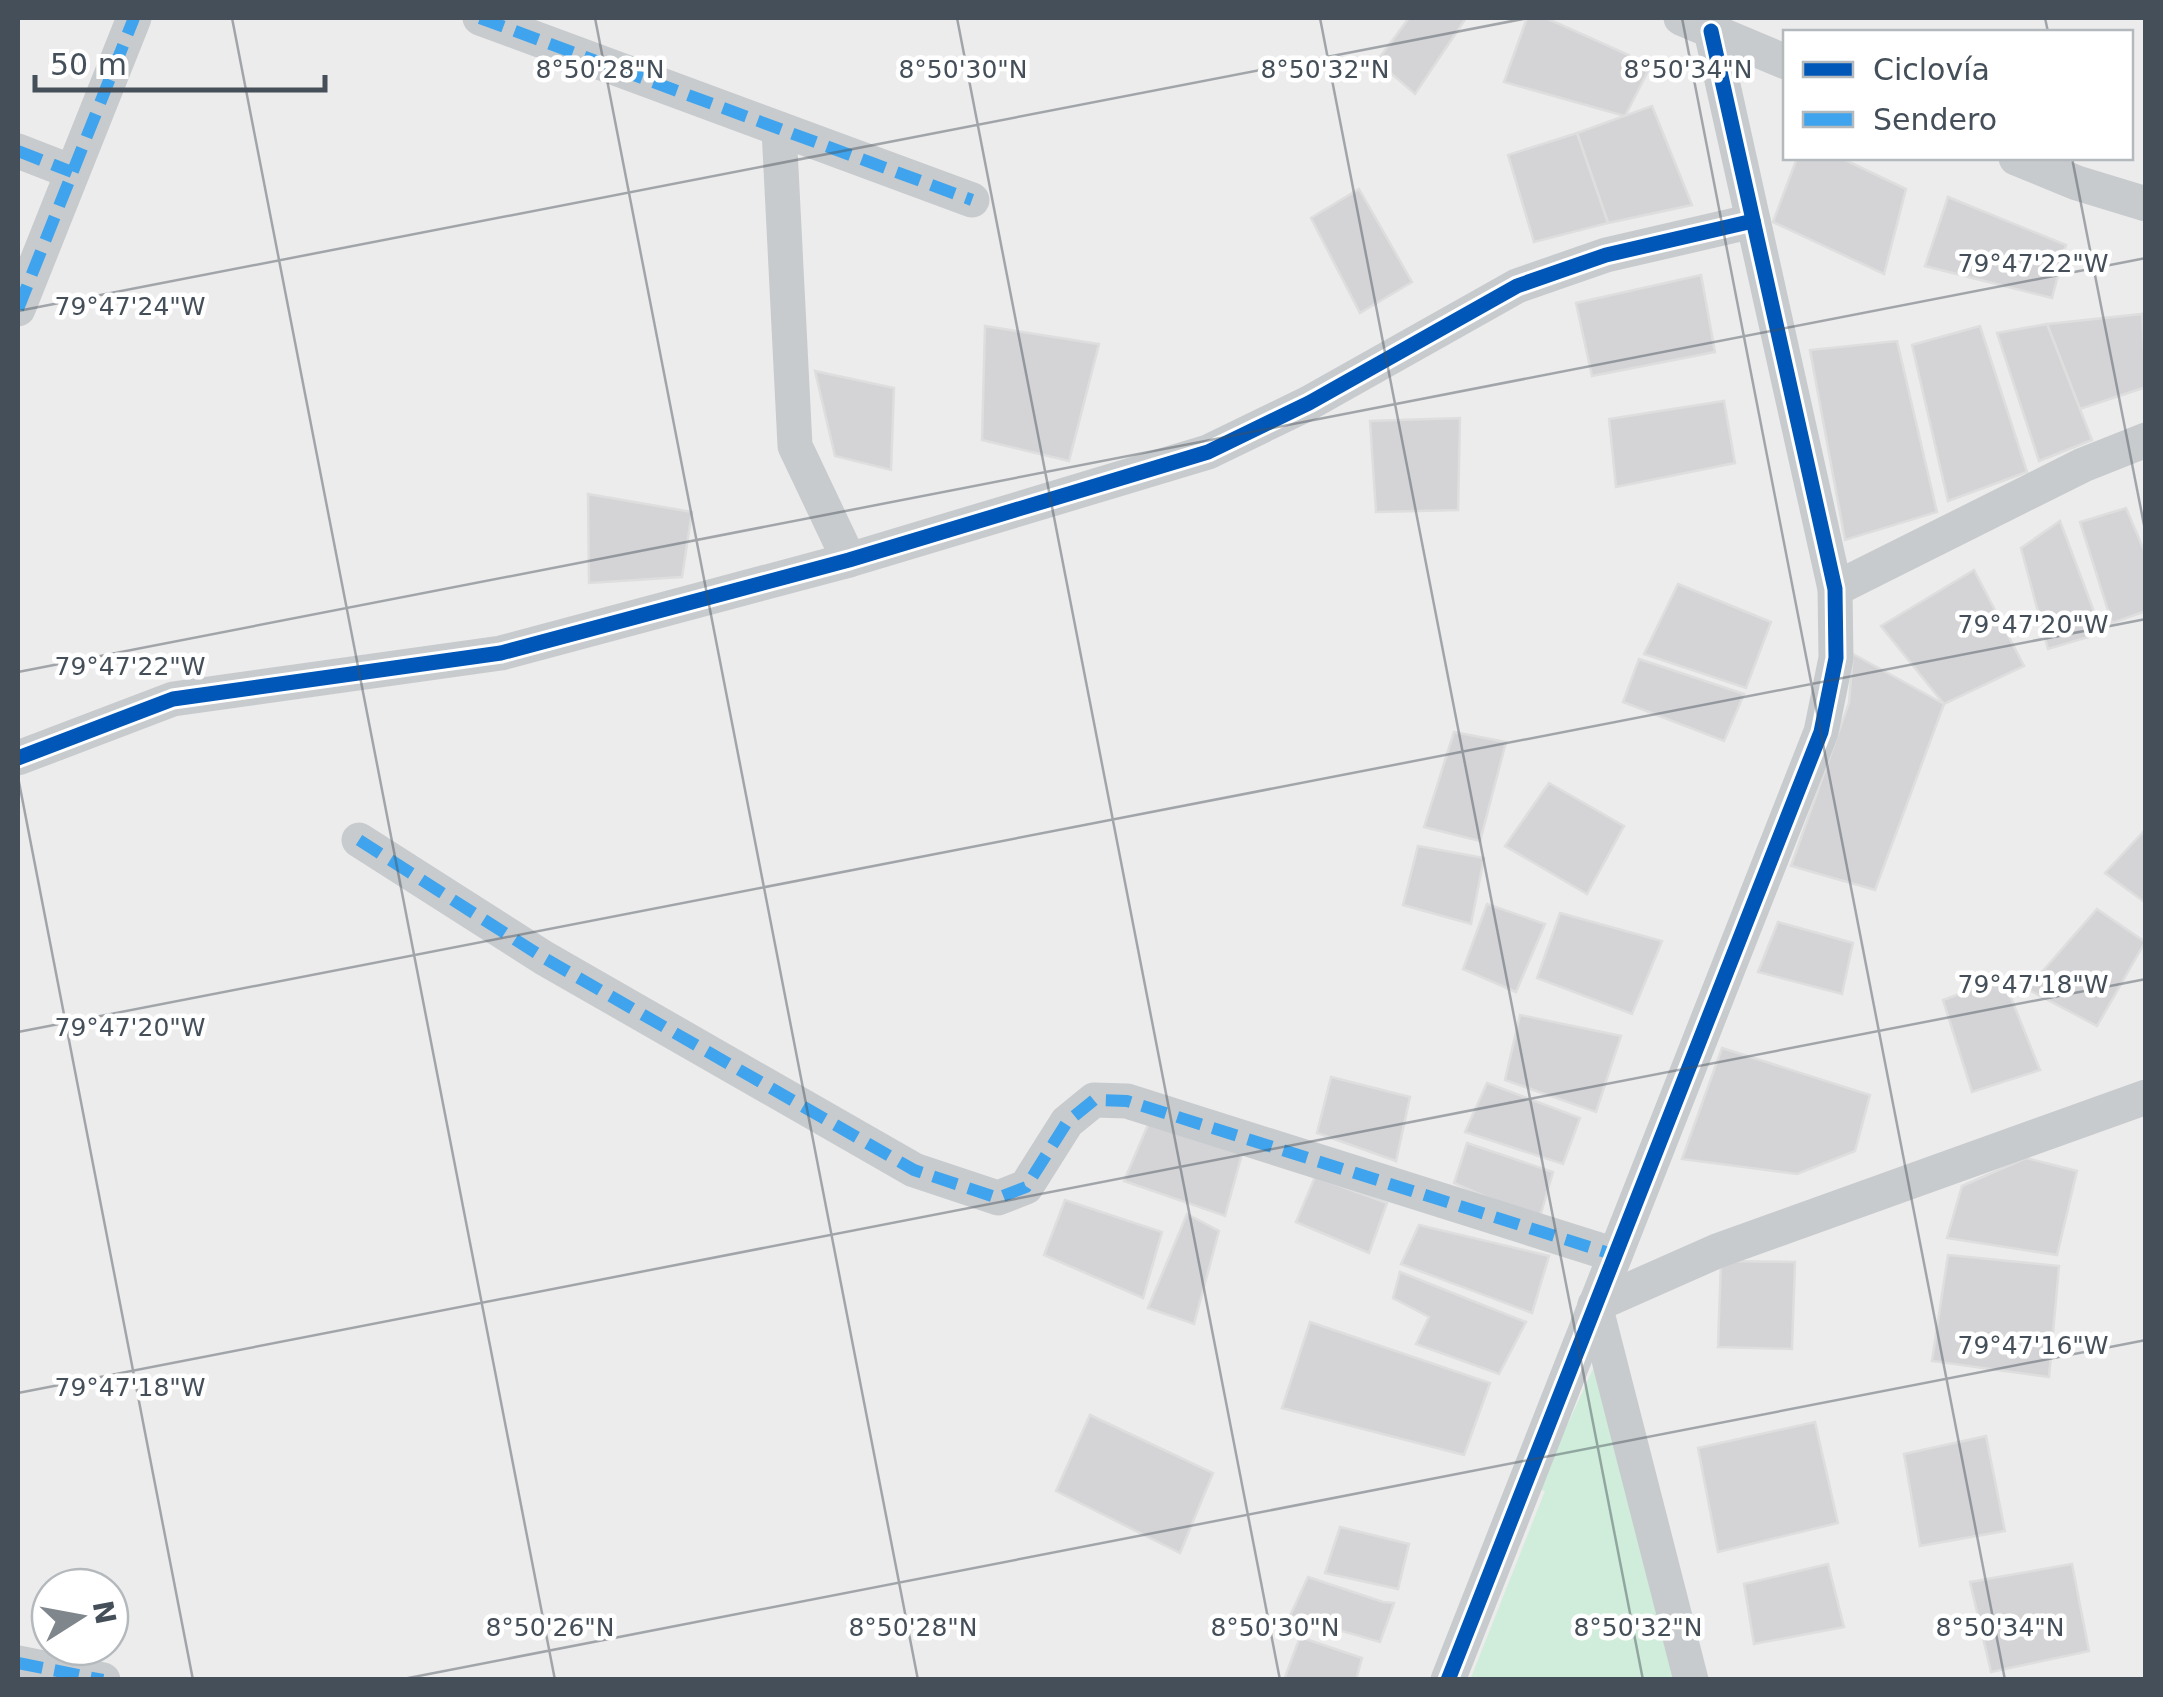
<svg xmlns="http://www.w3.org/2000/svg" width="2163" height="1697" font-family="'DejaVu Sans',sans-serif">
	<rect width="100%" height="100%" fill="#edecec"/>
	<!-- green -->
	<path fill="#cfedda" d="M1598,1358L1679,1679L1470,1680L1545,1491L1538,1489Z"/>
	<!-- building -->
	<g fill="#d4d4d7" stroke="#dededf" stroke-width="2.5">
		<path d="M1409,18H1466L1415,94L1377,61Z"/>
		<path d="M1527,18H1546L1651,65L1625,116L1504,82Z"/>
		<path d="M1652,106L1692,205L1608,223L1577,133Z"/>
		<path d="M1577,133L1608,223L1534,242L1508,155Z"/>
		<path d="M1797,158H1841L1906,189L1884,274L1773,222Z"/>
		<path d="M1359,189L1412,282L1360,313L1311,218Z"/>
		<path d="M1948,197L2066,245L2052,298L1925,266Z"/>
		<path d="M1701,275L1715,352L1592,376L1576,303Z"/>
		<path d="M2142,314L2146,387L2080,409L2047,324Z"/>
		<path d="M2047,324L2092,440L2039,461L1997,333Z"/>
		<path d="M985,326L1099,344L1069,461L982,440Z"/>
		<path d="M1980,326L2027,472L1948,501L1912,345Z"/>
		<path d="M1897,341L1937,512L1845,540L1810,350Z"/>
		<path d="M815,371L894,388L891,470L835,456Z"/>
		<path d="M1724,401L1735,463L1616,487L1609,419Z"/>
		<path d="M1460,418L1458,510L1376,512L1370,421Z"/>
		<path d="M588,494L692,512L682,577L589,583Z"/>
		<path d="M2126,508L2146,555V611L2112,623L2080,522Z"/>
		<path d="M2060,521L2102,633L2048,649L2021,548Z"/>
		<path d="M1974,570L2024,666L1944,704L1881,626Z"/>
		<path d="M1678,584L1771,622L1746,688L1644,654Z"/>
		<path d="M1853,654L1944,704L1875,890L1791,866L1849,703Z"/>
		<path d="M1639,659L1744,694L1724,741L1623,702Z"/>
		<path d="M1454,732L1506,742L1480,841L1424,827Z"/>
		<path d="M1549,783L1624,826L1587,894L1505,846Z"/>
		<path d="M2146,829V903L2105,873Z"/>
		<path d="M1418,846L1484,858L1471,924L1403,905Z"/>
		<path d="M1487,904L1545,924L1516,992L1463,969Z"/>
		<path d="M2097,909L2145,942L2097,1026L2027,989Z"/>
		<path d="M1560,913L1662,941L1632,1014L1537,978Z"/>
		<path d="M1778,922L1853,943L1842,994L1758,972Z"/>
		<path d="M2003,978L2040,1070L1972,1092L1943,1000Z"/>
		<path d="M1520,1015L1621,1036L1596,1112L1505,1080Z"/>
		<path d="M1722,1048L1870,1095L1855,1151L1797,1174L1682,1159Z"/>
		<path d="M1331,1077L1410,1097L1396,1161L1317,1133Z"/>
		<path d="M1487,1083L1580,1118L1563,1164L1465,1132Z"/>
		<path d="M1150,1120L1243,1150L1225,1216L1124,1181Z"/>
		<path d="M1467,1143L1553,1172L1539,1220L1454,1183Z"/>
		<path d="M2026,1158L2077,1171L2057,1255L1947,1238L1962,1186Z"/>
		<path d="M1315,1177L1387,1203L1369,1253L1296,1222Z"/>
		<path d="M1065,1200L1162,1232L1143,1298L1044,1255Z"/>
		<path d="M1187,1214L1219,1231L1194,1324L1148,1308Z"/>
		<path d="M1419,1225L1549,1256L1532,1313L1401,1264Z"/>
		<path d="M1948,1255L2059,1266L2049,1377L1932,1361Z"/>
		<path d="M1721,1261L1795,1262L1792,1349L1718,1347Z"/>
		<path d="M1400,1272L1526,1322L1499,1374L1416,1344L1429,1317L1393,1298Z"/>
		<path d="M1310,1322L1490,1383L1464,1455L1282,1408Z"/>
		<path d="M1090,1415L1213,1473L1180,1553L1056,1491Z"/>
		<path d="M1815,1422L1838,1523L1718,1552L1698,1448Z"/>
		<path d="M1986,1436L2005,1531L1920,1546L1904,1454Z"/>
		<path d="M1340,1527L1409,1544L1398,1589L1325,1573Z"/>
		<path d="M1828,1564L1844,1627L1754,1644L1744,1584Z"/>
		<path d="M2072,1564L2089,1651L1991,1672L1970,1582Z"/>
		<path d="M1308,1577L1383,1602L1394,1603L1380,1642L1290,1616Z"/>
		<path d="M1300,1637L1362,1658L1356,1680H1284Z"/>
	</g>
	<g fill="none" stroke-linecap="round" stroke-linejoin="round">
		<!-- street -->
		<g stroke="#c8cbcd" stroke-width="35">
			<path d="M480,18L972,200"/>
			<path d="M1681,18L1786,62"/>
			<path d="M779,129L795,446L849,560"/>
			<path d="M18,151L72,172"/>
			<path d="M2016,158L2077,183L2146,204"/>
			<path d="M18,309L134,18"/>
			<path d="M1835,589L2083,465L2146,440"/>
			<path d="M18,758L173,699L501,653L849,560L1208,452L1309,403L1517,286L1606,255L1753,221"/>
			<path d="M359,840L544,958L914,1170L998,1198L1026,1187L1067,1122L1094,1100L1127,1101L1615,1255"/>
			<path d="M1595,1305L1717,1251L2146,1097"/>
			<path d="M1595,1305L1691,1680"/>
			<path d="M18,1663L103,1680"/>
			<path d="M1448,1680L1821,732L1836,658L1835,589L1711,31"/>
		</g>
		<!-- quiet -->
		<g stroke="#3fa4ed" stroke-width="12" stroke-dasharray="25 12" stroke-linecap="butt">
			<path d="M480,18L972,200"/>
			<path d="M18,151L72,172"/>
			<path d="M18,309L134,18"/>
			<path d="M359,840L544,958L914,1170L998,1198L1026,1187L1067,1122L1094,1100L1127,1101L1615,1255"/>
			<path d="M18,1663L103,1680"/>
		</g>
		<!-- cycleway casing -->
		<g stroke="#fff" stroke-width="21">
			<g id="cycleway">
				<path d="M18,758L173,699L501,653L849,560L1208,452L1309,403L1517,286L1606,255L1753,221"/>
				<path d="M1448,1680L1821,732L1836,658L1835,589L1711,31"/>
			</g>
		</g>
		<!-- cycleway -->
		<use href="#cycleway" stroke="#0057b8" stroke-width="15"/>
	</g>
	<!-- ticks -->
	<path fill="none" stroke="#444f59" stroke-width="2.5" stroke-opacity="0.45" d="M232,18L555,1680M595,18L918,1680M957,18L1280,1680M1320,18L1643,1680M1682,18L2005,1680M2045,18L2048,32M2072,158L2146,535M18,311L1528,18M18,672L2146,258M18,777L193,1680M18,1032L2146,619M18,1393L2146,979M398,1680L2146,1340"/>
	<g font-size="25" text-anchor="middle" fill="#444f59" stroke="#fff" stroke-width="9" stroke-linejoin="round" paint-order="stroke">
		<text x="600" y="78">8°50'28"N</text>
		<text x="963" y="78">8°50'30"N</text>
		<text x="1325" y="78">8°50'32"N</text>
		<text x="1688" y="78">8°50'34"N</text>
		<text x="2033" y="272">79°47'22"W</text>
		<text x="130" y="315">79°47'24"W</text>
		<text x="2033" y="633">79°47'20"W</text>
		<text x="130" y="675">79°47'22"W</text>
		<text x="2033" y="993">79°47'18"W</text>
		<text x="130" y="1036">79°47'20"W</text>
		<text x="2033" y="1354">79°47'16"W</text>
		<text x="130" y="1396">79°47'18"W</text>
		<text x="550" y="1636">8°50'26"N</text>
		<text x="913" y="1636">8°50'28"N</text>
		<text x="1275" y="1636">8°50'30"N</text>
		<text x="1638" y="1636">8°50'32"N</text>
		<text x="2000" y="1636">8°50'34"N</text>
	</g>
	<!-- border -->
	<rect width="2163" height="1697" fill="none" stroke="#444f59" stroke-width="40"/>
	<!-- legend -->
	<rect x="1783" y="30" width="350" height="130" fill="#ffffff" stroke="#b4b9bd" stroke-width="2.5"/>
	<rect x="1803" y="62" width="50" height="15" fill="#0057b8" stroke="#b4b9bd" stroke-width="2.5"/>
	<text x="1873" y="80" font-size="30" fill="#444f59">Ciclovía</text>
	<rect x="1803" y="112" width="50" height="15" fill="#3fa4ed" stroke="#b4b9bd" stroke-width="2.5"/>
	<text x="1873" y="130" font-size="30" fill="#444f59">Sendero</text>
	<!-- north arrow -->
	<g transform="translate(80 1617) rotate(79)"><circle r="48" fill="#ffffff" stroke="#b4b9bd" stroke-width="2.5"/>
	<path d="M0-8L18 38L0 25L-18 38Z" fill="#7f868c"/>
	<text y="-15" font-size="28" font-weight="bold" text-anchor="middle" fill="#444f59">N</text>
	</g>
	<!-- scale -->
	<path d="M35 75v15h290v-15" fill="none" stroke="#444f59" stroke-width="5"/>
	<text x="50" y="75" font-size="30" fill="#444f59" stroke="#ffffff" stroke-width="8" paint-order="stroke">50 m</text>
</svg>
